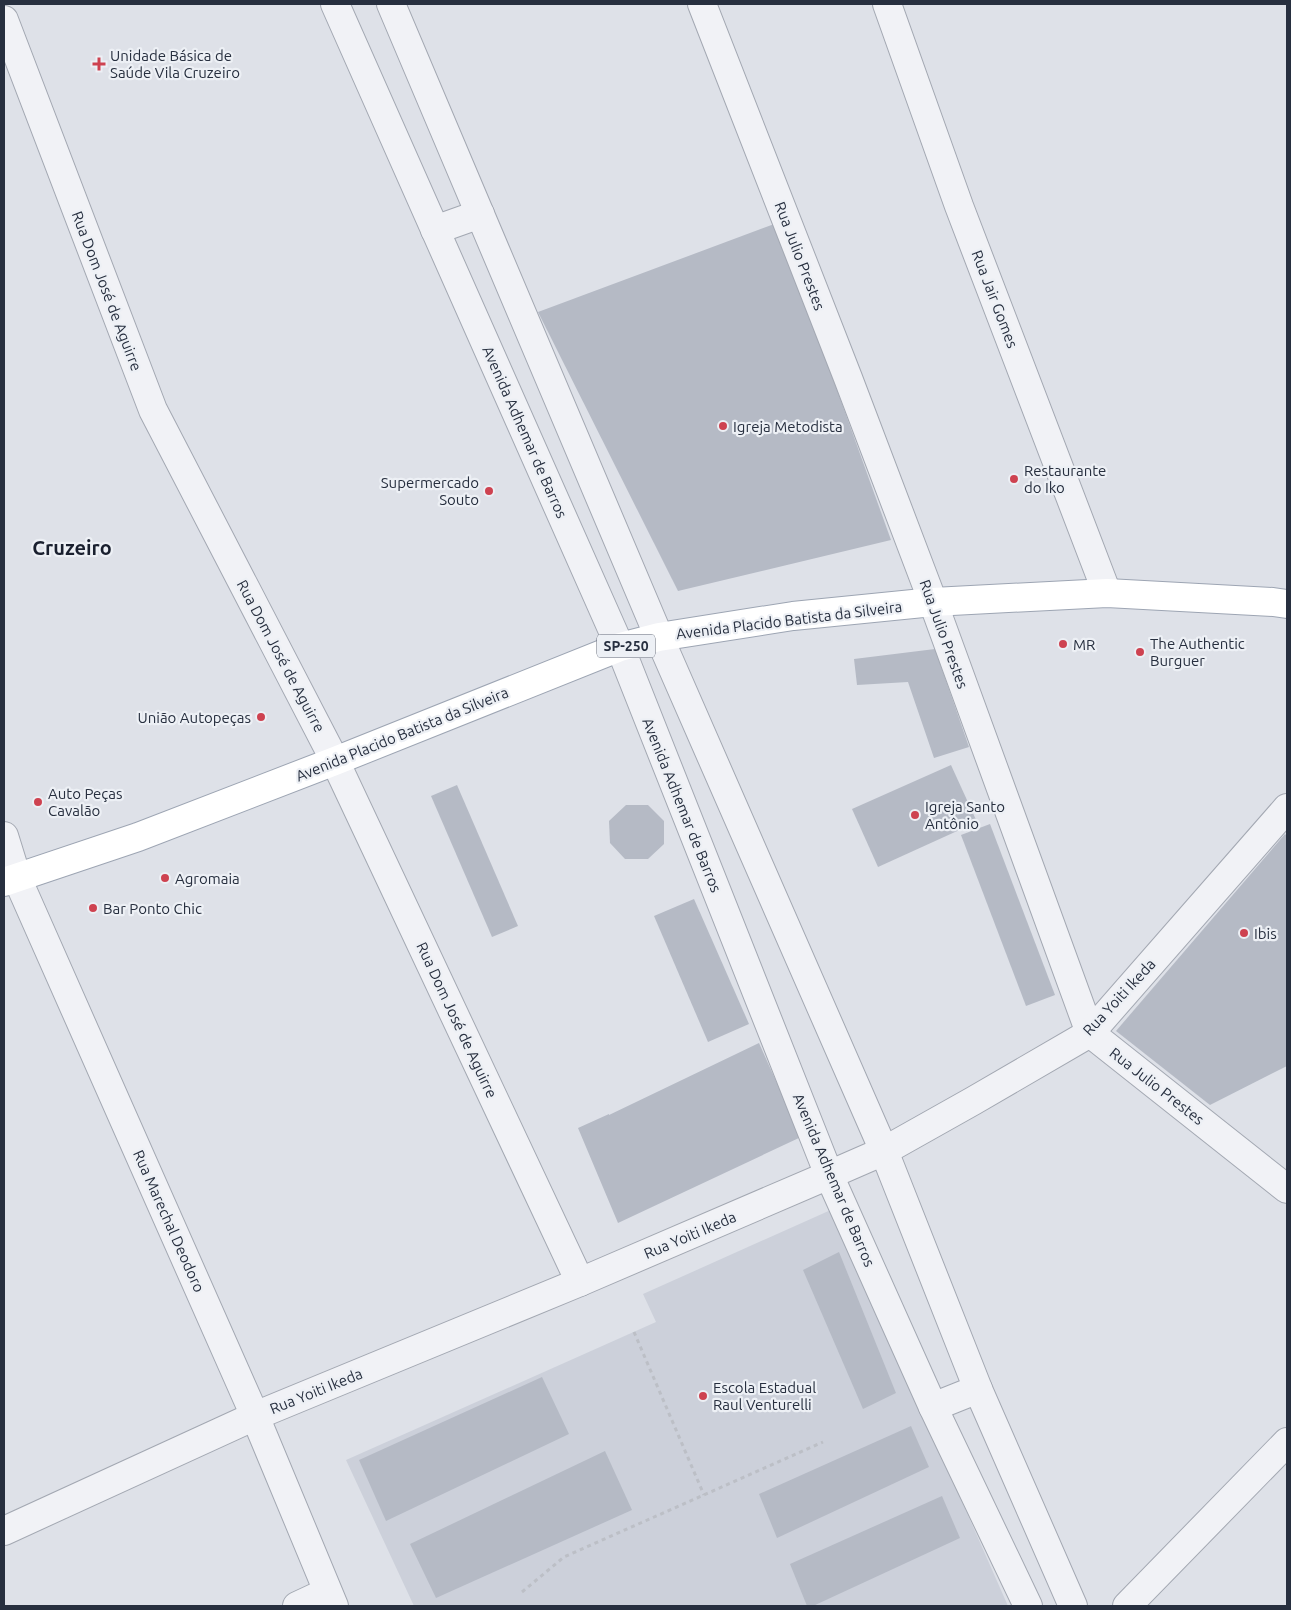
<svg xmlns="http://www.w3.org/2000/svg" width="1291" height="1610" font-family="Ubuntu,sans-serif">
	<rect width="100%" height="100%" fill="#dee1e8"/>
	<!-- built -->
	<path fill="#ccd0da" d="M833,1209L1008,1606H414L346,1460L656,1322L643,1294Z"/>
	<!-- building -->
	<g fill="#b5bac5">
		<path d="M777,223L891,540L678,591L538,312Z"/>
		<path d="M935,649L969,747L934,758L908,682L857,685L854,659Z"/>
		<path d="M951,765L977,822L878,867L852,809Z"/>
		<path d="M457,785L518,926L492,937L431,796Z"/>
		<path d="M626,805H648L664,821V844L648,859H625L610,843L609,821Z"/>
		<path d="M990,824L1055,995L1026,1006L961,835Z"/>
		<path d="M1285,834L1287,836V1066L1210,1105L1116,1031Z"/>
		<path d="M694,899L749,1024L708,1042L654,916Z"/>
		<path d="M759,1043L801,1137L618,1223L578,1128L609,1114V1115Z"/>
		<path d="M839,1252L896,1393L863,1409L803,1270Z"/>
		<path d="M542,1377L569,1434L386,1521L359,1460Z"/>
		<path d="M911,1426L929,1467L777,1538L759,1494Z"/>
		<path d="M605,1451L632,1510L436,1598L410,1544Z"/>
		<path d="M942,1496L960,1538L813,1606H807L790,1564Z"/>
	</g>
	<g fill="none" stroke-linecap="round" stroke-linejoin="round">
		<!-- minor casing -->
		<g stroke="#a3a8b2" stroke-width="30">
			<g id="minor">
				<path d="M335,4L620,647L829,1175L933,1407L1028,1606"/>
				<path d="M391,4L659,637L884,1151L978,1389L1073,1606"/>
				<path d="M702,4L848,378L933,602L1090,1033L1287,1189"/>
				<path d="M887,4L959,206L1107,593"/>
				<path d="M4,20L153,410L335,761L580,1282"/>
				<path d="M435,230L480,214"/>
				<path d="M4,836L17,878L255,1416L334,1606"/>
				<path d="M933,1407L978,1389"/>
				<path d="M4,1531L255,1416L580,1282L829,1175L884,1151L973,1101L1090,1033L1287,808"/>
				<path d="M297,1606L327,1592"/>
				<path d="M1127,1606L1287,1442"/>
			</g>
		</g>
		<!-- primary casing -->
		<g stroke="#9da5b3" stroke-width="30">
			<path id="primary" d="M4,882L138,837L335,761L620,647L659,637L793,616L933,602L1107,593L1273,602L1287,604"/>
		</g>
		<!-- path -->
		<g stroke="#bcbfc6" stroke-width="3" stroke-dasharray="4 4" stroke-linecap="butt">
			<path d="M634,1332L704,1495"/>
			<path d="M522,1592L564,1557L823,1442"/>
		</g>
		<!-- minor -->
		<use href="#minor" stroke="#f1f2f6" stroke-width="28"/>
		<!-- primary -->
		<use href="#primary" stroke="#fff" stroke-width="28"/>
	</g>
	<!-- markers -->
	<g fill="#ce4250" stroke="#edf0f5" stroke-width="2">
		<path d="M96.5 56.5h5v5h5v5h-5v5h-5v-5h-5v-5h5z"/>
		<circle cx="723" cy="426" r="5"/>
		<circle cx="1014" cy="479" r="5"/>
		<circle cx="489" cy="491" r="5"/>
		<circle cx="1063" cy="644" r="5"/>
		<circle cx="1140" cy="652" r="5"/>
		<circle cx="261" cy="717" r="5"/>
		<circle cx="38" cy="802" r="5"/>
		<circle cx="915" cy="815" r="5"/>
		<circle cx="165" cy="878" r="5"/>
		<circle cx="93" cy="908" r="5"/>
		<circle cx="1244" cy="933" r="5"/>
		<circle cx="703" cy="1396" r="5"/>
	</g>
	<g text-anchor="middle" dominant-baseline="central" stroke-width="4.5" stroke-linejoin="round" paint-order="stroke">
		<!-- shield labels -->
		<rect fill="#edf0f5" stroke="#626976" stroke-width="1" x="597" y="634.5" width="58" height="23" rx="4"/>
		<g font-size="14" font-weight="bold" fill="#272f3f">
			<text x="626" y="646">SP-250</text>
		</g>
		<!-- poi labels -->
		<g font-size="15" fill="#272f3f" stroke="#edf0f5" text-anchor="start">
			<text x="110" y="55">Unidade Básica de<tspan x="110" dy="17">Saúde Vila Cruzeiro</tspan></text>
			<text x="733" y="426">Igreja Metodista</text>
			<text x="1024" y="470">Restaurante<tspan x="1024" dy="17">do Iko</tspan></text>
			<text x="479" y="482" text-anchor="end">Supermercado<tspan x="479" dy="17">Souto</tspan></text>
			<text x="1150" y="643">The Authentic<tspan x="1150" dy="17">Burguer</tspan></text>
			<text x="1073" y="644">MR</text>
			<text x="251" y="717" text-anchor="end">União Autopeças</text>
			<text x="48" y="793">Auto Peças<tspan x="48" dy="17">Cavalão</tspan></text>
			<text x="925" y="806">Igreja Santo<tspan x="925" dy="17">Antônio</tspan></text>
			<text x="175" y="878">Agromaia</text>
			<text x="103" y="908">Bar Ponto Chic</text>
			<text x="1254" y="933">Ibis</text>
			<text x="713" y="1387">Escola Estadual<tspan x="713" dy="17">Raul Venturelli</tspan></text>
		</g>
		<!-- street labels -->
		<g font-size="15" fill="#272f3f" stroke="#edf0f5">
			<text transform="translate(800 256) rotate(69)">Rua Julio Prestes</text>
			<text transform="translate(107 291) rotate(69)">Rua Dom José de Aguirre</text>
			<text transform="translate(995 299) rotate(69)">Rua Jair Gomes</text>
			<text transform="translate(525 432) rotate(66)">Avenida Adhemar de Barros</text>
			<text transform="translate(789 620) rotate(-7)">Avenida Placido Batista da Silveira</text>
			<text transform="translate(944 634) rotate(70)">Rua Julio Prestes</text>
			<text transform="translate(281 656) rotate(62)">Rua Dom José de Aguirre</text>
			<text transform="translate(402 734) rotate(-22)">Avenida Placido Batista da Silveira</text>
			<text transform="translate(682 805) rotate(68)">Avenida Adhemar de Barros</text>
			<text transform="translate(1119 997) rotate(-47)">Rua Yoiti Ikeda</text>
			<text transform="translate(457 1020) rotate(65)">Rua Dom José de Aguirre</text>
			<text transform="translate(1157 1086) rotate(38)">Rua Julio Prestes</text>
			<text transform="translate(834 1180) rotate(67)">Avenida Adhemar de Barros</text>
			<text transform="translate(169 1221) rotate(66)">Rua Marechal Deodoro</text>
			<text transform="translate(690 1235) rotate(-23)">Rua Yoiti Ikeda</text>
			<text transform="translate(316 1391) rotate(-22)">Rua Yoiti Ikeda</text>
		</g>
		<!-- district labels -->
		<g font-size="20" font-weight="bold" fill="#1a202f" stroke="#edf0f5">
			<text x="72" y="547">Cruzeiro</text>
		</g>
	</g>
	<!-- border -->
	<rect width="1291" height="1610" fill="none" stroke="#272f3f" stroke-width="10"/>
</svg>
